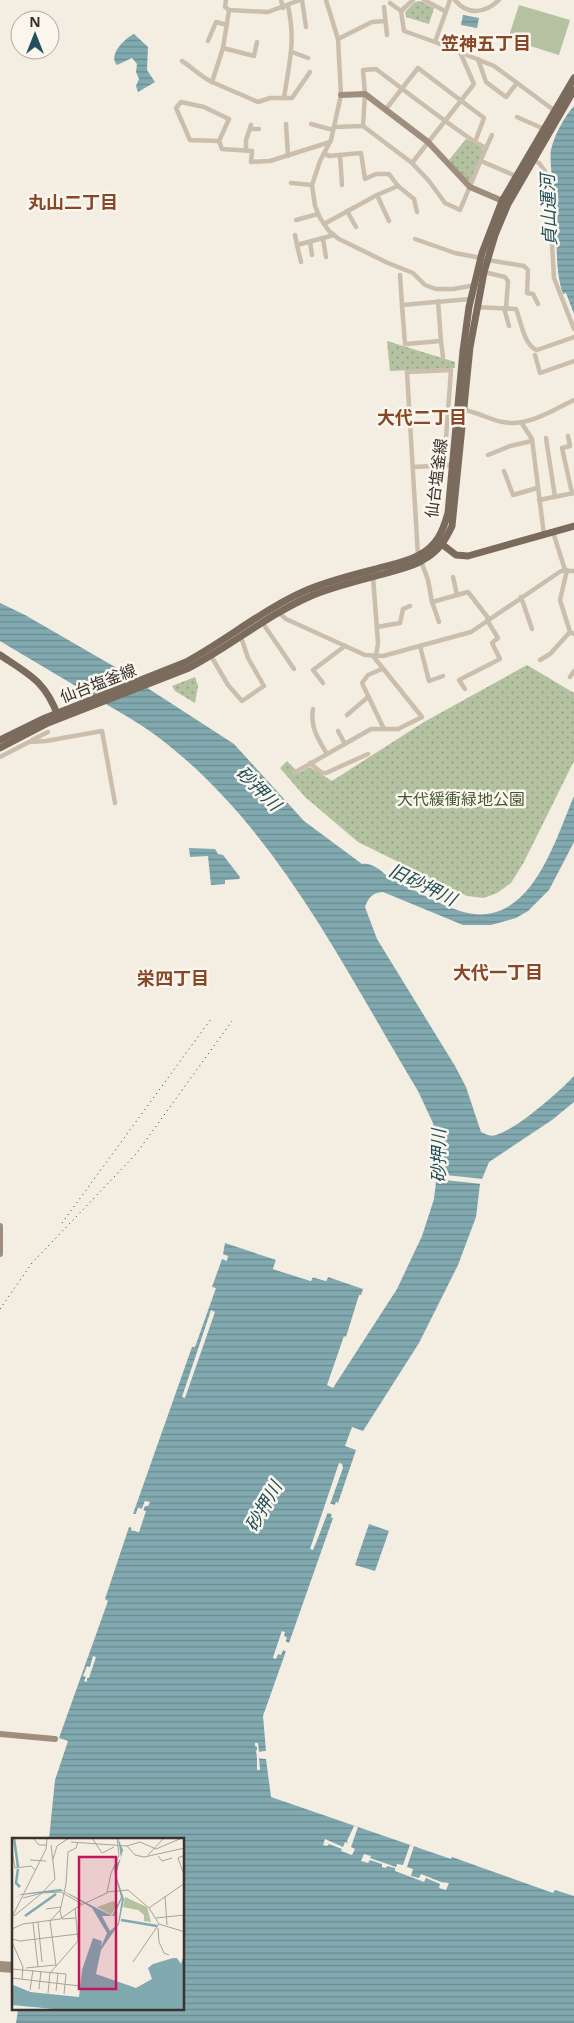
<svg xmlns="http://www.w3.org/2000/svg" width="574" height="2023" font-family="'Open Sans','Noto Sans JP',sans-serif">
	<defs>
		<pattern id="park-dots" width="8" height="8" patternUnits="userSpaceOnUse" patternTransform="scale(1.25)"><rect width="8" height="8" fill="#b4c2a1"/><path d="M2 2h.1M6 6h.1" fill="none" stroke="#939e83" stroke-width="1.8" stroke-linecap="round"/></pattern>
		<pattern id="water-rules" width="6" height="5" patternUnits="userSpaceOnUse" patternTransform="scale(1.25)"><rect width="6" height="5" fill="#81a9b0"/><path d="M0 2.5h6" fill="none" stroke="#6b8a8f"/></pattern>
	</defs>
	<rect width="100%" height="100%" fill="#f3ede2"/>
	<!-- green -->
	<path fill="#b4c2a1" d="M519,5L570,20L559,55L508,39Z"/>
	<!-- park -->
	<g fill="url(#park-dots)">
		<path d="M420,1L434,8L429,24L406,17L405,12L415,2Z"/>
		<path d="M466,139L482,147L483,151L470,181H466L449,160Z"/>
		<path d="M387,341L455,362V368L390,371Z"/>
		<path d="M527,665L574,693V761L524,862L511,883L497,893L484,898L467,896L358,842L305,797L280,768L287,761L299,773L310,767L332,781L424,722Z"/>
		<path d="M195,677L198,686L195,703L175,691L172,686Z"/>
	</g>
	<!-- water -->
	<g fill="url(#water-rules)">
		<path d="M463,15L479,18L477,28L461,25Z"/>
		<path d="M134,34L148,47L147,70L155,82L138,92L136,86L139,79L136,72L137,64L132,58L117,65C108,55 124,39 134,34Z"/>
		<path d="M574,106V314L566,293L563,294C553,264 559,234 555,203C554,192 549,160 551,150C554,136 564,117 574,106Z"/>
		<path d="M0,603L25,615L115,667L234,744L304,821L362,864C371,862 381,870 387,876C411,888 435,903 460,911C529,933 554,843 574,796V842L549,890L528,911L516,918L491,925H463L383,892C372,893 369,897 365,907L377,939L455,1066L466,1087L481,1132C486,1134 490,1137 496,1135C517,1129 558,1093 574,1076V1102L552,1120L489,1162L480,1184L476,1217L458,1265L419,1343L363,1431L352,1427L345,1446L356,1450L338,1503L336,1502L335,1505L330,1504L342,1468L340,1463L314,1548L328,1512L332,1514L331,1517L333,1518L289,1643L285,1642L287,1638L284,1636L282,1631L273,1658L283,1650L286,1651L263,1716L266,1751L259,1752L256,1750L258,1767L259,1758L266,1759L271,1797L451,1859L452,1857L553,1893L555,1890L574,1896V2023H16L18,2010L184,2009V1839H49L55,1780L68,1741L59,1738L108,1601L105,1599L129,1527L132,1528L131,1530L139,1532L145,1511H143L145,1505L148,1506L145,1501L142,1509L138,1508L136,1514H133L192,1347H195L216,1288L212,1287L222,1259L227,1261L228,1256L223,1254L225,1243L276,1260L273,1269L311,1281L312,1277L326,1281L328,1277L363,1289L361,1295H359L346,1337L344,1336L327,1385L333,1388L397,1289L422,1236L434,1199L438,1165L433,1123L418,1091C343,967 276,826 158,737C138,722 116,710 94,697C63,678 31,660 0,641Z"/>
		<path d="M189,848L215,849L218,854L223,855L240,877L239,879L225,880V884L211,885L208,856L190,857Z"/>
		<path d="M369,1524L389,1531L375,1571L355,1565Z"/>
	</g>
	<!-- pier -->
	<g fill="#f3ede2">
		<path d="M436,1174L484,1179L482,1184L435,1179Z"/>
		<path d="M276,1260L278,1261L276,1267L309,1278L312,1274L325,1278V1276L328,1277L326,1281L313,1277L311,1281L273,1269Z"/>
		<path d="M211,1310L215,1312L185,1398L182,1397Z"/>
		<path d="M339,1463L342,1464L343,1468L330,1504L335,1505L336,1502L338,1503L335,1508L328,1505L326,1511L334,1513L333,1518L331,1517L332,1514L327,1513L313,1550L310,1549Z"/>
		<path d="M145,1501L150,1502L148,1506H145L143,1510L146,1511L139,1532L131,1530L132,1525L138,1529L143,1513L139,1511L138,1516L135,1517L138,1508L142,1509Z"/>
		<path d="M282,1631L285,1632L284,1636L286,1637V1642L289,1643L288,1646L284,1644L282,1638L278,1651L280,1652L282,1648L287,1649L286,1651L283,1650L281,1655L278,1654L276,1659L273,1658Z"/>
		<path d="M93,1656L96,1657L89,1678H87V1682L84,1681L86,1677L83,1676L87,1666L90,1667Z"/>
		<path d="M255,1743H258L259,1752L266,1751V1754H259L266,1756V1759L259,1758L260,1770H257V1747L255,1746Z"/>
		<path d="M354,1826L358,1827L351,1847L355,1849L352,1855L341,1851L342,1849L329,1844L327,1846L323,1845L325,1839L343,1847L345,1842L348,1843L347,1841Z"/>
		<path d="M410,1845L414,1846L407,1867L413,1869L411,1876L419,1878L421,1874L441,1882L449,1883L446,1890L439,1888L440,1884L426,1878L424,1882L395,1871V1868L387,1866L386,1868L382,1867V1864L370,1860L368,1863L361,1861L364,1854L371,1856L370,1858L396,1867L397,1864L403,1865Z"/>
	</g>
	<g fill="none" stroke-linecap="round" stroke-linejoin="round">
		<!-- street -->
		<g stroke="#cbbead" stroke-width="4.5">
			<path d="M226,0L225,7L229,10L268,12L300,0"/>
			<path d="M281,0L283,8"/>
			<path d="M302,0L306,27"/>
			<path d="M326,0L338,39L341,95L331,140L320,161L312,185L315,206L320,218L329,231L339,239L388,263L413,273L425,285L436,289H453L476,285"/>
			<path d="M413,0L401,11L404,31L435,42L450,0"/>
			<path d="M424,0L445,11"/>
			<path d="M455,0C468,16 485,13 499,0"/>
			<path d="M390,3L401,11"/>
			<path d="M384,7L387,35"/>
			<path d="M229,10L223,48L212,82L258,102L270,98H284C289,63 296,42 288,6"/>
			<path d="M338,39L372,22L385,21"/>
			<path d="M208,41L216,22L227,25"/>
			<path d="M435,42L494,66L555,111"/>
			<path d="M223,48L254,56L257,42"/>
			<path d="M292,52L308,58"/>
			<path d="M478,59L486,82L506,97L517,83"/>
			<path d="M182,61C193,68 200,76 212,82"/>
			<path d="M284,98H292L310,72"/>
			<path d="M386,109L418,68L484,118L475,142L486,148L460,210L445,203L429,181L412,163L363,126L365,94L363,70L376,69C409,94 441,119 475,142"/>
			<path d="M517,117L544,129"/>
			<path d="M286,124L288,156"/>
			<path d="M311,124L333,130"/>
			<path d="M334,127L363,126"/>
			<path d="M250,129H259"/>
			<path d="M219,141L229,119L204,107L181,102L176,108L190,140L219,141L222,149L252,151L251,162L270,161L330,142"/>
			<path d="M486,148L492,135"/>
			<path d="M246,151V140L251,125"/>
			<path d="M324,153L329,156L361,153L365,179L376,174H389L398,186L377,195L324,224"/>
			<path d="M340,155L342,185"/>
			<path d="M532,159L539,163L545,171L549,191L554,278L574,329"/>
			<path d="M481,161L516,176"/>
			<path d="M412,163L474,84L460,52"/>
			<path d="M291,183L312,185"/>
			<path d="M398,186L414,199L417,212"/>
			<path d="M377,195L389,221"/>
			<path d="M347,211L356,227"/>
			<path d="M296,220L318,214"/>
			<path d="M295,235L297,245"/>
			<path d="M323,239L326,257"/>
			<path d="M415,239L455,253L481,258"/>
			<path d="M310,242L312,255"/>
			<path d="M488,260L524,266L528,270L527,293L533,294L538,304"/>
			<path d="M301,262L297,245L334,235"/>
			<path d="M484,272L505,277L508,281L506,309"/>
			<path d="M400,275L402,305"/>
			<path d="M438,301L441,341L405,344L402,305L470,299"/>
			<path d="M476,307L516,309C521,321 524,346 537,350L574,337"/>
			<path d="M504,308L509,326"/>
			<path d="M441,341L443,357"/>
			<path d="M535,355L540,373L574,361"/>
			<path d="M462,410C477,411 489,420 503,422C528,427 553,410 574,400"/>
			<path d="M521,422L532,439L544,535"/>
			<path d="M568,436L570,446L562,448L572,493"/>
			<path d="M546,438L555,497"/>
			<path d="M488,455L510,446L532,441"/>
			<path d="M413,467L452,465"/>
			<path d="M504,471L513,495L537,488"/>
			<path d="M539,500L574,493"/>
			<path d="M553,532L565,570"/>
			<path d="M418,556L407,372L451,370L444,465"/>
			<path d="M421,561L428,580L432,602"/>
			<path d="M567,570L560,600L570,632L574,634"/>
			<path d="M373,577L378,643L376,656"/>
			<path d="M453,577L457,595"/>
			<path d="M521,597L532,629"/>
			<path d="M278,612L286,619L365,655L383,656L471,632L561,571H574"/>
			<path d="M262,622L294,669"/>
			<path d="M439,622L432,602L468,592L489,619"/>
			<path d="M377,627L400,623L403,609L410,606"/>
			<path d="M420,646L429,681L443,676"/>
			<path d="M211,656L228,685L242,701L264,686L248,658L241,637"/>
			<path d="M540,660L550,654L570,632"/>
			<path d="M382,669L368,675L362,683L384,729"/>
			<path d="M570,677L574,671"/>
			<path d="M323,683L313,670L345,646"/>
			<path d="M465,689L459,680L500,659L492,643L498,638L487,620"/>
			<path d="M313,709C310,727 318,739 327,754"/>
			<path d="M347,715L368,697"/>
			<path d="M338,731L345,744"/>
			<path d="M32,740L48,732"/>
			<path d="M0,757L29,742L46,741L102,731L115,803"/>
			<path d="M310,763L322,773H326L368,754"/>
			<path d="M294,773L371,729H398L422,717L373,656"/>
		</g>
		<!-- secondary -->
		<g stroke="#9f8e7e" stroke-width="6">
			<path d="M341,95L365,94L428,142L470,187L505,202"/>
			<path d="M0,1226V1254"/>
			<path d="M0,1734L55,1739"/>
			<path d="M0,1964L14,1965"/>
			<path d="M0,1969L14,1970"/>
		</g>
		<!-- primary -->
		<g stroke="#7b6b5d" stroke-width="7">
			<path d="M439,542L456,555L468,556L574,526"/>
			<path d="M0,655C30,675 45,681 58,716"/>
			<path d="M0,740L45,718L186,662C227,640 263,609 307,590C329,581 352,575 376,569C390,565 406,562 419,555C437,546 443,531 448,513L463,351L469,307L482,253L502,201L574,78"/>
			<path d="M0,748L48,723L189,668C231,646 267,615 311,596C335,586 362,580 387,573C399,569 412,567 423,560C438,552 445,541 452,526L470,347L484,272L495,235L508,204L574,90"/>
		</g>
		<!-- rail -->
		<g stroke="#3a322c" stroke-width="1" stroke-dasharray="1 4" stroke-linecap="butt">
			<path d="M62,1223L211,1019"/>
			<path d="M0,1309L32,1263L136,1154L232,1021"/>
		</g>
	</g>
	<g text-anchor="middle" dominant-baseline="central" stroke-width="5" stroke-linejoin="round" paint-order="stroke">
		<!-- street labels -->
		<g font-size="16" fill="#3a322c" stroke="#faf6ee">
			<text transform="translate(436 478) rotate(-83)">仙台塩釜線</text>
			<text transform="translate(98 683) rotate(-21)">仙台塩釜線</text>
		</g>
		<!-- park labels -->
		<g font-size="16" fill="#455830" stroke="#faf6ee">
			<text x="461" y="799">大代緩衝緑地公園</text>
		</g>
		<!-- neighbourhood labels -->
		<g font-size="18" font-weight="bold" fill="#874827" stroke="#faf6ee">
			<text x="486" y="43">笠神五丁目</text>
			<text x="73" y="202">丸山二丁目</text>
			<text x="422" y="417">大代二丁目</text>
			<text x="498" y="972">大代一丁目</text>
			<text x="173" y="978">栄四丁目</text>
		</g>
		<!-- water labels -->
		<g font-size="18" font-style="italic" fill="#22515b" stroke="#faf6ee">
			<text transform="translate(548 210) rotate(-92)">貞山運河</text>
			<text transform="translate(259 788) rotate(45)">砂押川</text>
			<text transform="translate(423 884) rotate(26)">旧砂押川</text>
			<text transform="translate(438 1156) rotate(-90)">砂押川</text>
			<text transform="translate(263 1506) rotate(-60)">砂押川</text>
		</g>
	</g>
	<!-- overview -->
	<g transform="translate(12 1838)">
		<rect width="172" height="172" fill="#f3ede2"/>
		<path d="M113,59L135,69L139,84L132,83V77L126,72L111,69ZM101,63L106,66L99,77L85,69Z" fill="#b4c2a1"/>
		<path d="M106,0L111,12L104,37L112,61L107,86L89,112L84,136L124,150L140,141L136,130L141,126L161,120H165L169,126L172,116V172H52L0,167V147L18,154L67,159L70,132L81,100L90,103L89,109L95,95L80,70L51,53L8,57L0,62L9,56L48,51L100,78L109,59L103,37L102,29L109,20ZM110,60L106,86L98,93L90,78H102Z" fill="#81a9b0" fill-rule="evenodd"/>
		<path fill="none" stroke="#81a9b0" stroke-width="2.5" d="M2,0L6,29M6,31L4,45L8,49M30,66L44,56M13,78L30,66M109,82L145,88M0,148L32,161L129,172M0,153L9,161L110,172"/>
		<path fill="none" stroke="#a9a299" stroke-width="1" d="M21,0L27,7H35M80,0L90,15L102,9M59,4L115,8L123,17L132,19L173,10M115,8L128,4L144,11L170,0M0,13L3,30L19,28L23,32M136,17L152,0M173,17L166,20L173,39M146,18L150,23L160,20M41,21L45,8L57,0M18,22L34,23M95,54L116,52L137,70L147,86L173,94M153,58L155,87M11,60L30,55L43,41L39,7M137,70L173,45M34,71L49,69M2,78L30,55L49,54L70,66M0,79L34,11L35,0M64,80L50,81L48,73L54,46L56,14L64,10L66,4M144,80L173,77M26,84L30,124M21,85L26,129M146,90L147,104L152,115L157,117M0,91L11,86L48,81L67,68L95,55L99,35L107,18L105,0M0,101L8,103L66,96M0,104L11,129L10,141M121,124L147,86M44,128L38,83L48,72M14,130L43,127M0,131L54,136L52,156M0,140L68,148M27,151L29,133M18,152L21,132M44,153L46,135M36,155L38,135L66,103L63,70"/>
		<path fill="#c2185b" fill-opacity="0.15" stroke="#c2185b" stroke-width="2.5" d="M67,19H104V151H67Z"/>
		<rect width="172" height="172" fill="none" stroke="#3a322c" stroke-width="2.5"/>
	</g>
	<!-- north arrow -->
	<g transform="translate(35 35)"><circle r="24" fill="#faf6ee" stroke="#ada8a0"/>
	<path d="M0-4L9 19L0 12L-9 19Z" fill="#22515b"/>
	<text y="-8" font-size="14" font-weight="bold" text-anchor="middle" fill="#3a322c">N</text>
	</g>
</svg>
